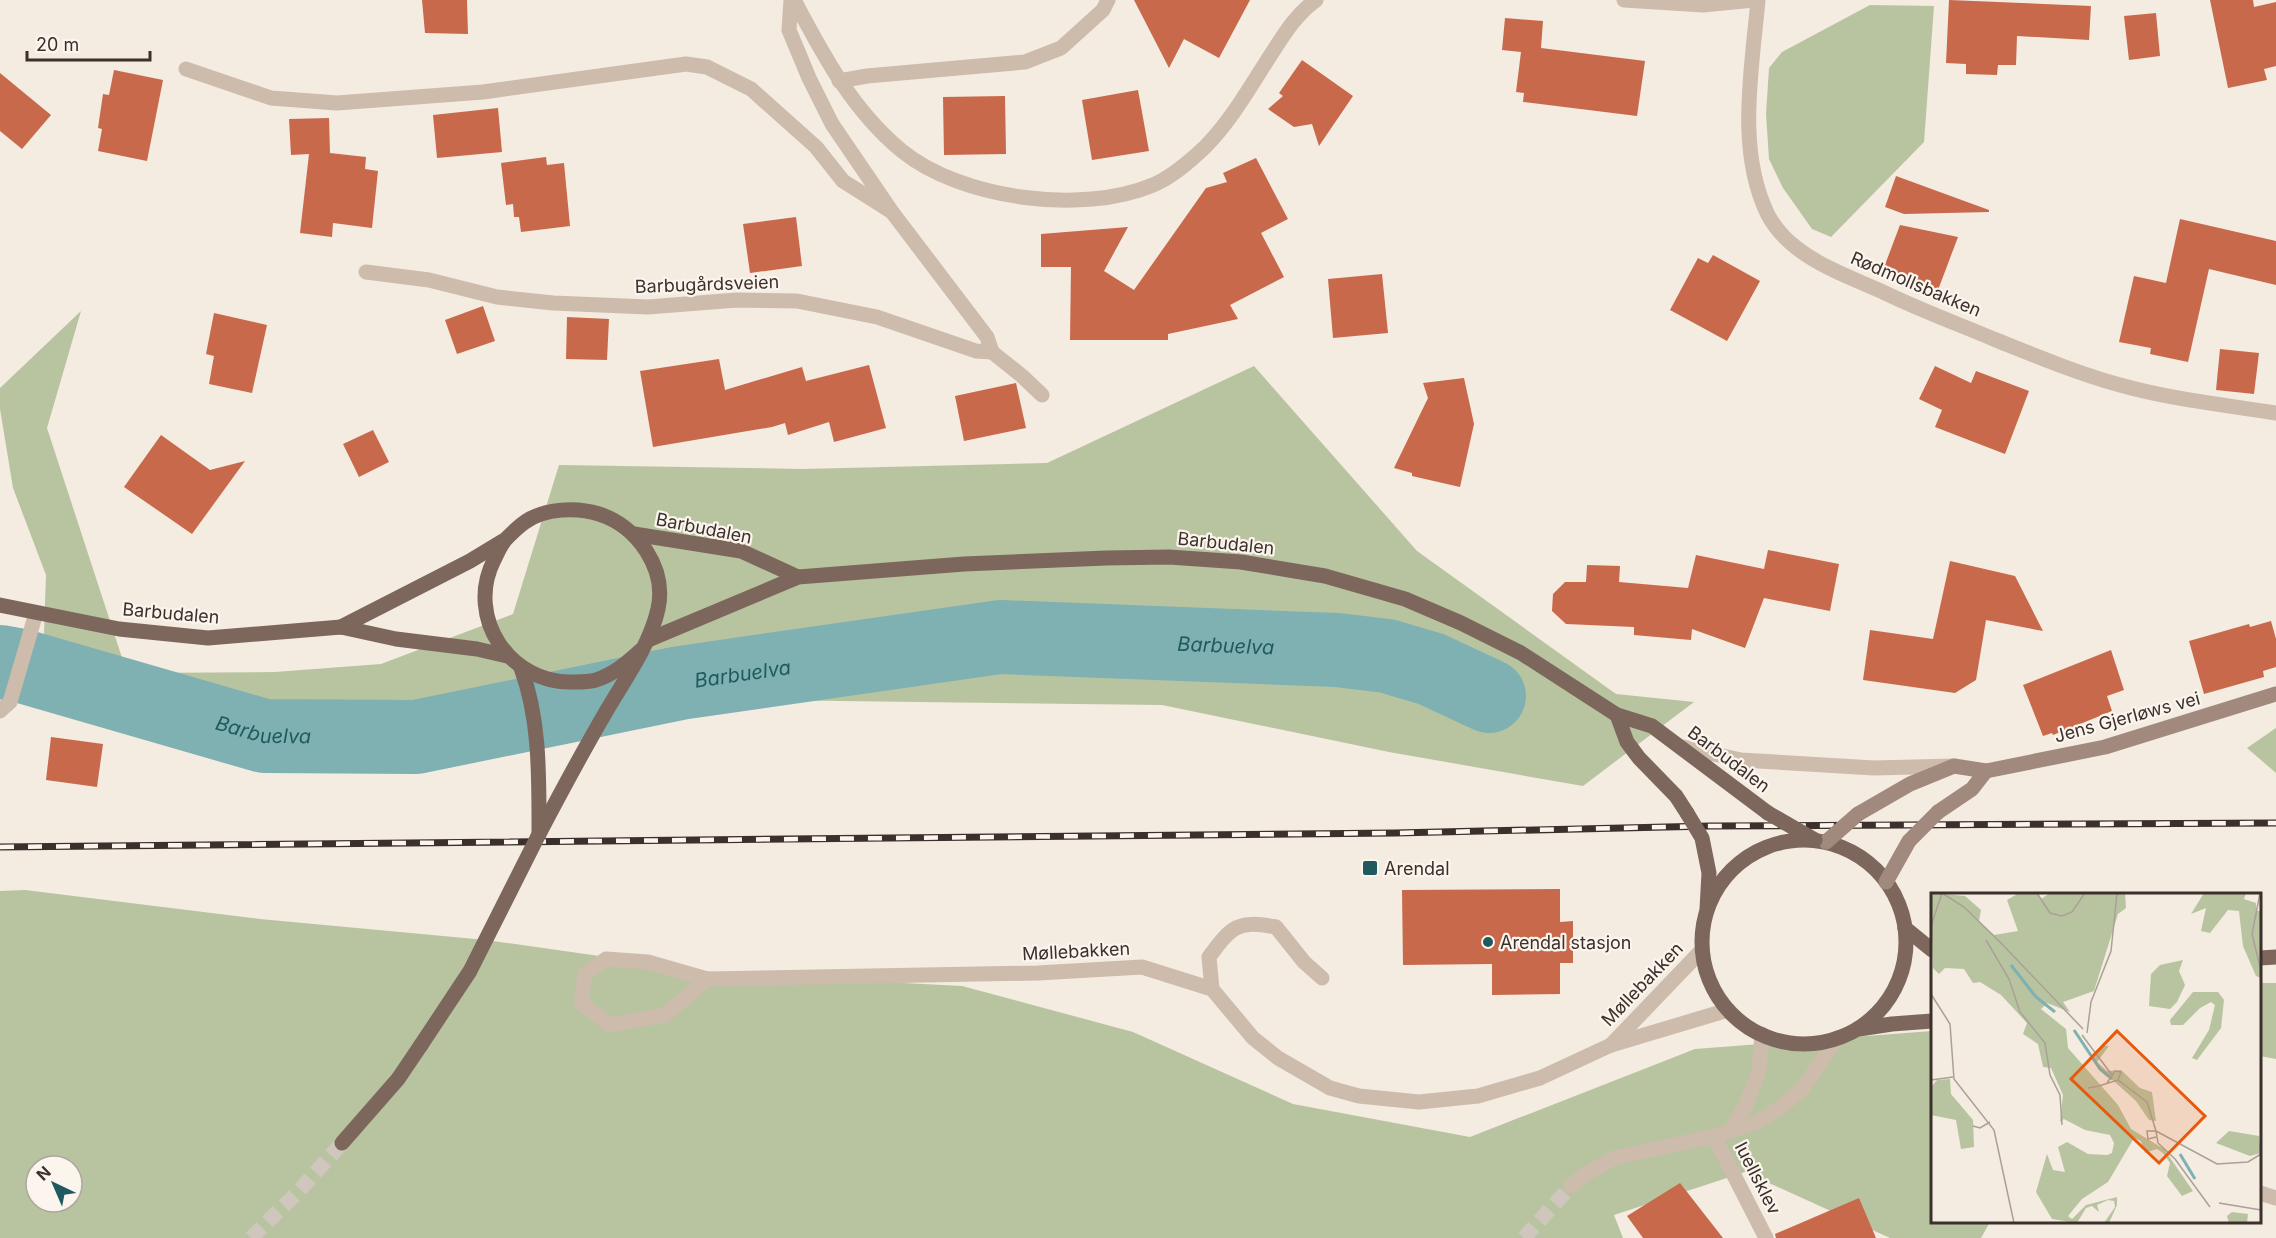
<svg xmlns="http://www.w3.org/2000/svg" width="2276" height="1238" font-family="Inter,sans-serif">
	<rect width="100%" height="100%" fill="#f4ebe1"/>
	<!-- green -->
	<g fill="#b8c4a0" fill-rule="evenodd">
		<path d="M1870,5L1934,6L1924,142L1831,237L1812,229L1783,188L1769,159L1766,114L1769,68L1782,52Z"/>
		<path d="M81,311L47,428L127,673L275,672L381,664L513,614L559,465L803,469L1047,463L1254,366L1417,551L1616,694L1694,702L1583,786L1389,752L1162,705L682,699L441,752L205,740L42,692L46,575L13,488L0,409V388Z"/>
		<path d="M2276,728V773L2247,748Z"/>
		<path d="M25,890L260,919L486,940L726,974L962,986L1133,1032L1293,1104L1470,1137L1695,1049L1932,1031V1222H1990L1981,1238H1890L1745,1172L1614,1215L1623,1238H0V891ZM36,1166H72V1202H36Z"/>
		<path d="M2260,983H2276V1059L2260,1056Z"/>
	</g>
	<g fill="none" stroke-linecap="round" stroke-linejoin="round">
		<!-- river -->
		<path stroke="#7fb0b2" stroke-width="74" id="s1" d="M0,662L22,666L264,736L416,737L680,683L1000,637L1337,650L1387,656L1431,669L1489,696"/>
	</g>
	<!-- building -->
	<g fill="#c8694b">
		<path d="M422,0H467L468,34L425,33Z"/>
		<path d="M1134,0H1250L1219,58L1184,39L1169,68Z"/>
		<path d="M1949,0L2091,6L2089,40L2017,36L2016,65H1998L1997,75L1966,74V64L1946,63Z"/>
		<path d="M2210,0H2253L2254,7L2276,2V66L2264,69L2267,80L2228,88Z"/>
		<path d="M2156,13L2160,56L2129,60L2124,16Z"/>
		<path d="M1505,18L1543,21L1541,48L1645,61L1637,116L1523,102L1524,93L1516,92L1521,52L1502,50Z"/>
		<path d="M1302,60L1353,96L1319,146L1312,124L1294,127L1268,109L1283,96L1279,93Z"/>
		<path d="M114,70L163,80L147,161L98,151L102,129L98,128L103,94L109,95Z"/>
		<path d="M0,73L51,115L22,149L0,131Z"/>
		<path d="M1138,90L1149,151L1092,160L1082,100Z"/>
		<path d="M1005,96L1006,154L944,155L943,97Z"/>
		<path d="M498,108L502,152L437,158L433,115Z"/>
		<path d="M329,118L330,153L366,157L365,169L378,171L372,228L333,223L332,237L300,233L309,154L291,155L289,119Z"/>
		<path d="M546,157L547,165L564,163L570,226L521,232L519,217H514L513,204L506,205L501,163Z"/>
		<path d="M1256,158L1288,219L1261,233L1284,277L1230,305L1238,319L1168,334V340H1070L1071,267H1041V234L1128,227L1104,271L1134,290L1206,188L1227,182L1223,173Z"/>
		<path d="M1896,176L1989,210V212L1904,214L1885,207Z"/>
		<path d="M796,217L802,266L750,273L743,224Z"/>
		<path d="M2180,219L2276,241V285L2209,269L2188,362L2150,354L2151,348L2119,342L2134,276L2166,283Z"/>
		<path d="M1900,225L1958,237L1938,290L1883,270Z"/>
		<path d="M1713,255L1760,281L1727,341L1670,310L1698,258L1708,263Z"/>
		<path d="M1382,274L1388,333L1333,338L1328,279Z"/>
		<path d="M483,306L495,341L457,354L445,320Z"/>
		<path d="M214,313L267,325L252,393L209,384L214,356L206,354Z"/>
		<path d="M567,317L609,319L607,360L566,359Z"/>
		<path d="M2220,349L2259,353L2254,394L2216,390Z"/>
		<path d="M719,359L725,390L802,367L806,381L869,365L886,428L834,442L829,422L788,435L785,423L772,427L653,447L640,371Z"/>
		<path d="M1935,366L1971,383L1976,371L2029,391L2005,454L1935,427L1942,410L1919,399Z"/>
		<path d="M1464,378L1474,424L1460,487L1412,476V473L1394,468L1428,398L1423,383Z"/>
		<path d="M1016,383L1026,428L964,441L955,396Z"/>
		<path d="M373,430L389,462L359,477L343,444Z"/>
		<path d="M161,435L210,470L245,461L192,534L124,487Z"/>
		<path d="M1768,550L1839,564L1830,611L1764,598L1745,648L1692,629L1691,640L1634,635V627L1566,624L1552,611L1553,594L1565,582H1586L1587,565L1620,566L1619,582L1688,588L1696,555L1764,569Z"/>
		<path d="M1950,561L2015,576L2043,631L1986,620L1976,680L1955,693L1863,680L1870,630L1933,639Z"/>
		<path d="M2271,621L2276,639V667L2263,671L2264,677L2204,694L2189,641L2249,624L2250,627Z"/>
		<path d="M2111,650L2124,690L2107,696L2112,711L2053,735L2052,733L2043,736L2023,685Z"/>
		<path d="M51,737L103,744L97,787L46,780Z"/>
		<path d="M1560,889V922L1573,921V963H1560V994L1492,995V964L1403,965L1402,890Z"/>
		<path d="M1680,1183L1723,1238H1643L1627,1216Z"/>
		<path d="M1859,1198L1876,1238H1776L1775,1234Z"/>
	</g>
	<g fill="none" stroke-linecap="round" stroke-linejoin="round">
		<!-- street-tunnel -->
		<path stroke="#cfc6bd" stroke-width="15" stroke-dasharray="15 8" stroke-linecap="butt" d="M1524,1238L1571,1186"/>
		<!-- primary-tunnel -->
		<path stroke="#cfc6bd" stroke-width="15" stroke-dasharray="15 8" stroke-linecap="butt" d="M251,1238L298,1192L342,1143"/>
		<!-- lane -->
		<g stroke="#cdbbac" stroke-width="15">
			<path d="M0,711L10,702L36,613"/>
			<path d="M1683,747L1741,760L1874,768L1954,766"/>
			<path d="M1212,989L1209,957C1232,926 1237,920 1276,927L1304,962L1322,978"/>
		</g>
		<!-- street -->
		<g stroke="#cdbbac" stroke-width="15">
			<path d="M791,0L789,30L809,78L832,124L892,212L987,337L992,352"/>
			<path d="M794,0C823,55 853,111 902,151C961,199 1082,215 1153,185C1172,177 1189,162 1204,148C1231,121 1250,87 1270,56C1283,36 1296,14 1316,0"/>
			<path d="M1624,0L1703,5L1754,0"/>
			<path d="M1758,0C1752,69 1736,150 1768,215C1775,228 1786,240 1798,249C1823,268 1854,279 1883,292C1920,310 1958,324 1996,340C2036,356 2077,373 2120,385C2170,399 2224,405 2276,413"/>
			<path d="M186,69L271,98L337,103L483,92L686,64L707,67L751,89L816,147L843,181L892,212"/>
			<path d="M839,81L867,76L1025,62L1061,48L1103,10L1108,0"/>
			<path d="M366,272L429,280L497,297L553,303L648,307L737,300L797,301L877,317L976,351L992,352"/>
			<path d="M992,352L1022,376L1042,395"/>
			<path d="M707,979L648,962L606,959L585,974L581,1003L610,1025L665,1015L707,979L1038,973L1142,967L1212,989L1253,1038L1278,1058L1330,1088L1359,1096L1419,1102L1478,1096L1540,1078L1611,1045L1728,1010"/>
			<path d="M1611,1045L1702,950"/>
			<path d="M1730,1131L1746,1105L1759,1071L1762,1034"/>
			<path d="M1714,1136L1766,1238"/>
			<path d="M1571,1186L1584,1175L1614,1158L1714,1136L1755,1123L1780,1108L1803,1088L1837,1038"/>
			<path d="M2260,1193L2276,1198"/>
		</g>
		<!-- secondary -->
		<g stroke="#a18a7d" stroke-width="15">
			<path d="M1938,812L1972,789L1986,771"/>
			<path d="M1858,814L1910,784L1954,766L1986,771L2105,747L2276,694"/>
		</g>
		<!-- primary -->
		<g stroke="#7d675c" stroke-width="15">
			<path d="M634,534L741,551L798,577"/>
			<path d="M0,605L119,629L208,638L341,627L396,639L477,649L507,656"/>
			<path d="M341,627L470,561L503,541"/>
			<path d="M648,640L798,577L964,564L1106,558L1169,557L1241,562L1325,576L1405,599L1461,623L1521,653L1617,715L1652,726L1768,813"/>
			<path d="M521,668C540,719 539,776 539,831"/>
			<path d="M1617,715L1627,742L1639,758L1676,796L1687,813"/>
			<path d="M539,834C561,792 583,751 607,710C625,679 650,645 658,609C667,568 637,526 599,514C577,507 545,508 525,522C519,526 513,532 508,537C501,543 498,552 494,560C465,617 510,685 574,682C581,682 589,682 596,680C614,674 627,663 641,650"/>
			<circle cx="1804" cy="942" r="102"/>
			<path d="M1905,928L1932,950"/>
			<path d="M2260,958L2276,957"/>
			<path d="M1859,1029L1892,1024L1932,1021"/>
			<path d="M342,1143L398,1079L421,1045"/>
		</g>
		<!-- rail casing -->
		<g stroke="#3b302b" stroke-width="7">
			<path id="rail" d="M0,847L1395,833L1710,826L2276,823"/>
		</g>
		<!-- rail -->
		<use href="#rail" stroke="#fbf5ee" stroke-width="4.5" stroke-dasharray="14" stroke-linecap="butt"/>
		<!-- secondary-bridge -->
		<g stroke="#a18a7d" stroke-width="15">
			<path d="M1826,842L1858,814"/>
			<path d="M1886,882L1909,841L1938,812"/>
		</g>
		<!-- primary-bridge -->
		<g stroke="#7d675c" stroke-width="15">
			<path d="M1687,813L1702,838L1709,873L1707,909"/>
			<path d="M1768,813L1815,840"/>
			<path d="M421,1045L470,971L539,834"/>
		</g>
	</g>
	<!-- markers -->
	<g fill="#1f5a5e" stroke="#fbf5ee" stroke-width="2">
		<rect x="1362" y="860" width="16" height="16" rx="3"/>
		<circle cx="1488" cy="942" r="6"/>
	</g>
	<g text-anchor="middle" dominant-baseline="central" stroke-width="4.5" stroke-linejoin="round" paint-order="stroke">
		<!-- street labels -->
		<g font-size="18" fill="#3b302b" stroke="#fbf5ee">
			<text transform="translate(707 284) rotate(-2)">Barbugårdsveien</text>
			<text transform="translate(1916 284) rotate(23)">Rødmollsbakken</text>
			<text transform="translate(704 528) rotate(11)">Barbudalen</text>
			<text transform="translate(1226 543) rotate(6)">Barbudalen</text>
			<text transform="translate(171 613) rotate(5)">Barbudalen</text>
			<text transform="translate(2127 717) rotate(-15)">Jens Gjerløws vei</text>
			<text transform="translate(1729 759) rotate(37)">Barbudalen</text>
			<text transform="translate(1076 951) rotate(-3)">Møllebakken</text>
			<text transform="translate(1642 984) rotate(-46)">Møllebakken</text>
			<text transform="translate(1758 1178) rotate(63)">Iuellsklev</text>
		</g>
		<!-- poi labels -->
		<g font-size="18" fill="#3b302b" stroke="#fbf5ee" text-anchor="start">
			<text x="1384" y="868">Arendal</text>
			<text x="1500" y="942">Arendal stasjon</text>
		</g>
		<!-- water labels -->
		<g font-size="20" font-style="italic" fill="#1f5a5e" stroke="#fbf5ee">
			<text stroke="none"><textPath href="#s1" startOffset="1245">Barbuelva</textPath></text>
			<text stroke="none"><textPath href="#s1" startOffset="759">Barbuelva</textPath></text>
			<text stroke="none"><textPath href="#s1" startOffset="273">Barbuelva</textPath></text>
		</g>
	</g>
	<!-- overview -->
	<g transform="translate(1931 893)">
		<rect width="330" height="330" fill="#f4ebe1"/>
		<path d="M0,0L34,3L50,17L48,28L63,42L87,38L76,7L88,0H107L110,6L119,0H194L195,15L187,21L163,98L132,109L139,119L116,110L110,116L135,136L137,155L187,212L200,236L233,256L262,298L251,303L236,283L239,270L232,260L226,256L214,260L210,248L203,245L177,289L151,306L137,323L141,326L155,312L186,304V312L178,330H173L184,314L183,308L177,307L166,312L168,319L161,313L155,315L146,330L121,326L105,299L116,261L122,277L134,279L127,254L136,249L157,261L176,262L181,260L183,250L179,242L154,237L133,226L129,229L132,202L120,175L112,174L107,151L92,141L96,130L70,102L49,89L42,90L33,76L14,75L8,81L2,75ZM273,0H315L313,6L325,10V18H330V85L325,83L312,53L308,18L297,17L279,40L270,38L275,15L260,21ZM252,67L248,78L254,92L246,109L239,116L218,113L220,81L229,72ZM262,99H287L293,107L290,135L266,167L261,165L278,137L284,112L280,109L269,115L252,132H240L239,127ZM172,153H178L166,169L176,178L190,177L209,195L221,199L225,228L218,227L205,208L167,174L162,166ZM19,186L20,201L42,227L43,254L30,256L25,227L0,222V194L6,187ZM298,238L328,243L330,260L319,263L285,250ZM301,319L317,321L316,330H298L296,323Z" fill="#b8c4a0"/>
		<path fill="none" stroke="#7fb0b2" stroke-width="3" d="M80,72L105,104L124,119M143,137L169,176L181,186M249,261L264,286"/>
		<path fill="none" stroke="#aaa098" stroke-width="1.5" d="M11,0L33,14L70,50L152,136M106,0L119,20L131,23L141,19L154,0M329,0L321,41L330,78M0,33L11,0M55,47L78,86L89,119L114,150L119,182L129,202L131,232M0,101L19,131L23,186L63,237L83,330M156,140L160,109L180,58L186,0M151,142L181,182M0,187L22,184M187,187L216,209L225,238M157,195L168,193L187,187L190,179L184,178L176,190M42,233L49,235L59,229M225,238L286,271L317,269L330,261M225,244L217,246L216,238H225L227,250L244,266L279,314M288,310L330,317"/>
		<path fill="#e8590c" fill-opacity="0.15" stroke="#e8590c" stroke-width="3" d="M186,138L274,223L228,270L140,186Z"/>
		<rect width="330" height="330" fill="none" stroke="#3b302b" stroke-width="3"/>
	</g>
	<!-- north arrow -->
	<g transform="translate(54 1184) rotate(316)"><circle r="28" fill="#fbf5ee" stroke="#aea6a0" stroke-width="1.5"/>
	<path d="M0-4.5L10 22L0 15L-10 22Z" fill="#1f5a5e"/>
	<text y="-9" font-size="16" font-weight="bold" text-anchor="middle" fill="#3b302b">N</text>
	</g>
	<!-- scale -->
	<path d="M27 51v9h123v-9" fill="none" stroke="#3b302b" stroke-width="3"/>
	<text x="36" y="51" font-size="18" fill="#3b302b" stroke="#fbf5ee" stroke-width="4.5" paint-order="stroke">20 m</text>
</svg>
